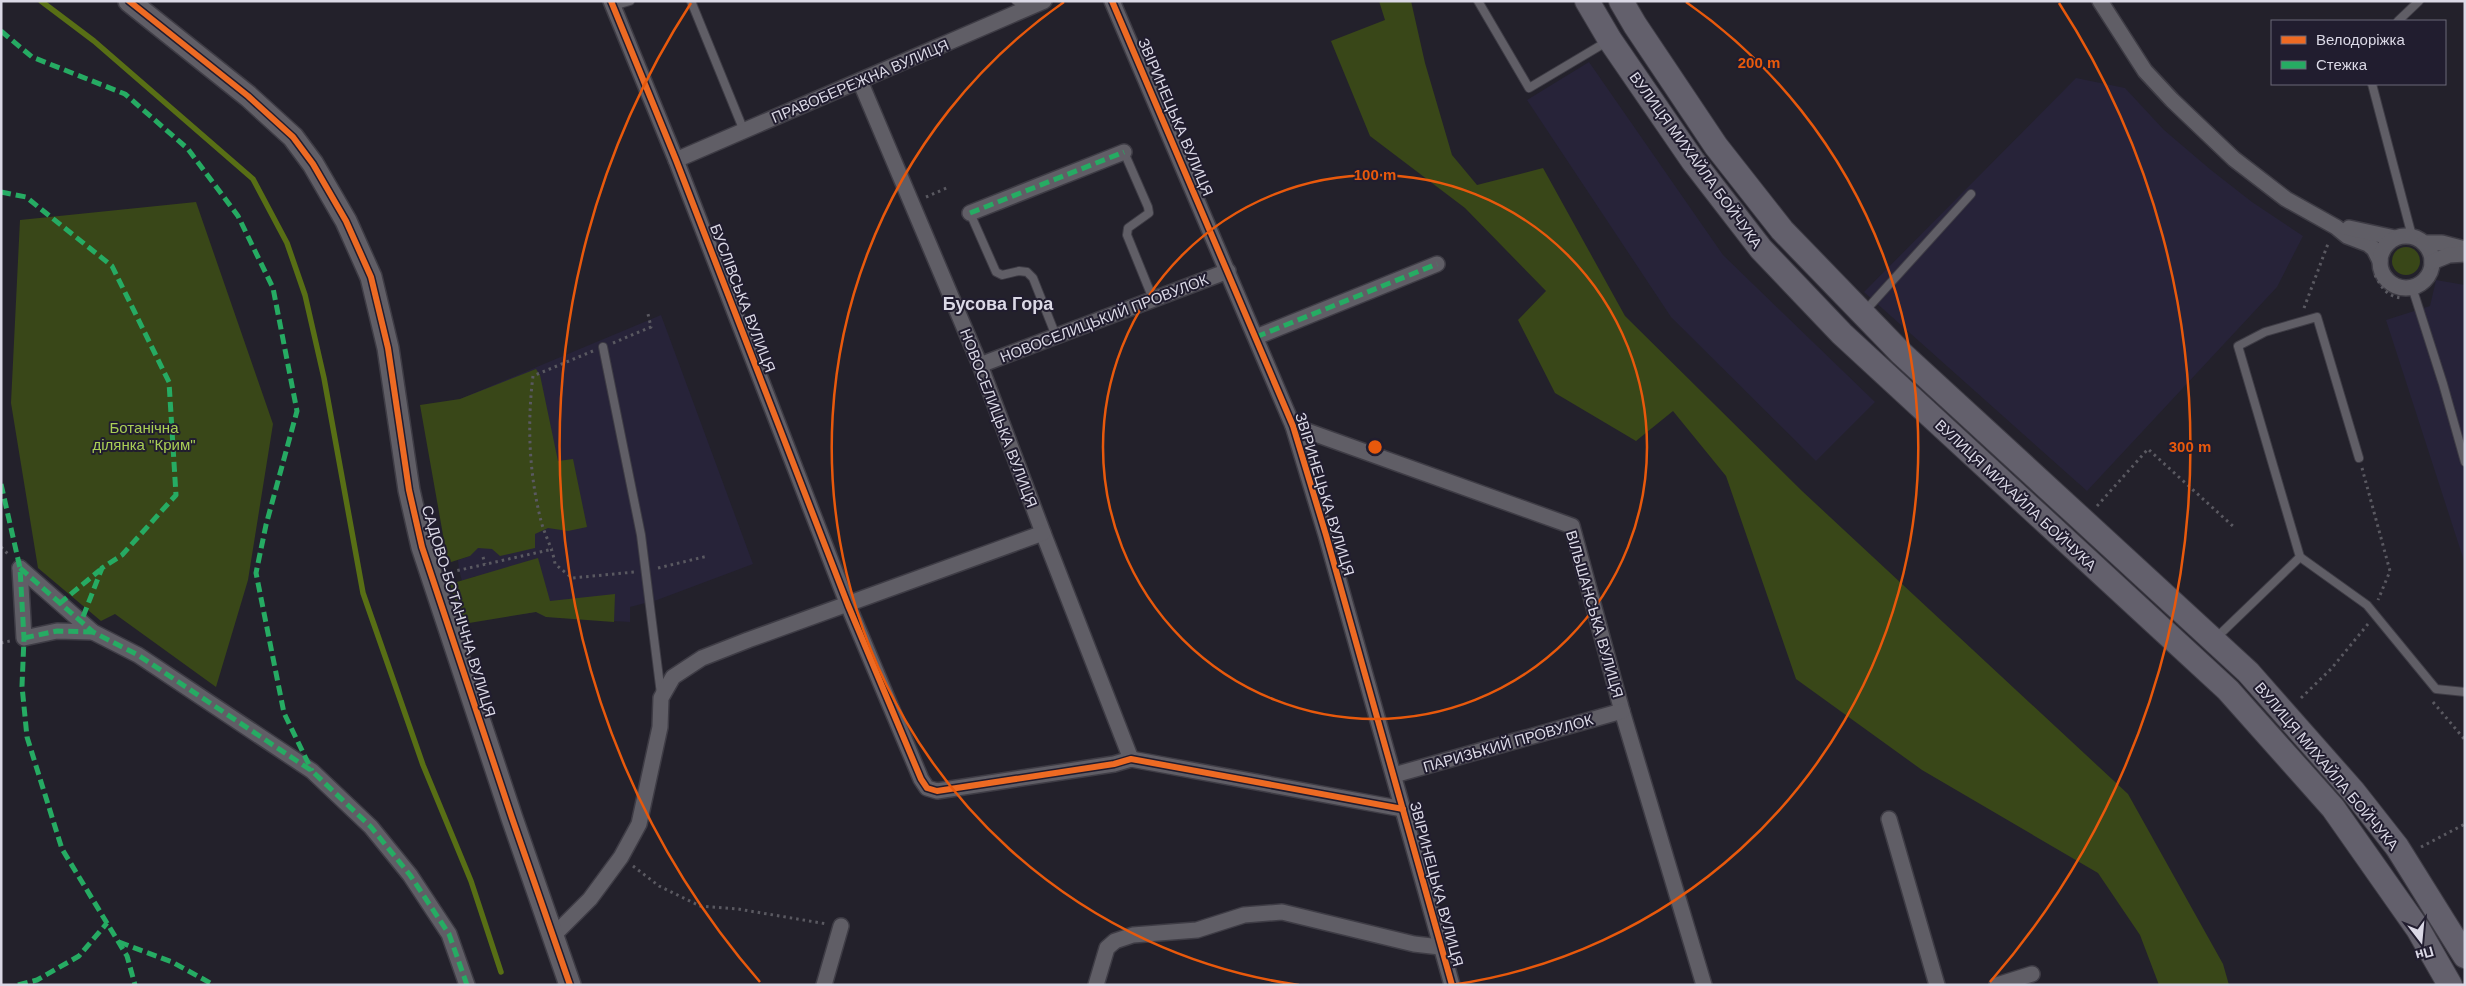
<svg xmlns="http://www.w3.org/2000/svg" width="2466" height="986" font-family="Arial,sans-serif">
	<rect width="100%" height="100%" fill="#23212b"/>
	<!-- built -->
	<g fill="#272339">
		<path d="M1589,62L1723,255L1875,402L1816,461L1671,317L1527,100Z"/>
		<path d="M2076,78L2125,88L2164,130L2211,170L2252,202L2303,236L2277,287L2087,491L1864,292Z"/>
		<path d="M2436,280L2465,285V564L2386,320L2430,306Z"/>
		<path d="M661,315L753,564L657,600L630,607V622L546,617L536,612L489,619L476,576L462,581L459,570L458,560L470,556L460,399Z"/>
	</g>
	<!-- green -->
	<g fill="#394718">
		<path d="M1379,1H1411L1425,63L1452,155L1477,185L1543,168L1625,316L1802,491L2128,794L2223,964L2229,985H2159L2140,935L2098,873L1922,770L1796,679L1726,476L1673,411L1636,441L1555,393L1518,320L1546,291L1465,208L1370,136L1331,41L1385,20Z"/>
		<path d="M196,202L273,424L248,580L216,687L115,614L101,621L38,568L11,403L20,220Z"/>
		<circle cx="2406" cy="261" r="14"/>
		<path d="M536,369L540,375L558,461L573,459L587,527L568,531L548,528L535,534V548L500,556L492,549L478,548L470,556L448,563L420,405L460,399Z"/>
		<path d="M538,558L550,601L615,594L614,622L546,617L536,612L463,624L450,584Z"/>
	</g>
	<g fill="none" stroke-linecap="round" stroke-linejoin="round">
		<!-- stream -->
		<path stroke="#586f15" stroke-width="5.5" d="M41,1L94,41L253,179L287,243L305,295L324,378L363,593L423,765L471,881L501,972"/>
		<!-- lane casing -->
		<g stroke="#3e3c45" stroke-width="10">
			<g id="lane">
				<path d="M691,1L744,131"/>
				<path d="M1016,1L1027,8"/>
				<path d="M1478,1L1529,88L1608,41"/>
				<path d="M613,6L630,1"/>
				<path d="M2398,21L2419,1"/>
				<path d="M2372,84L2412,236"/>
				<path d="M1124,152L1148,207L1149,213L1128,228L1127,235L1153,299"/>
				<path d="M970,213L996,272L1002,275L1019,271L1027,272L1033,278L1056,336"/>
				<path d="M2412,287L2443,384L2465,462"/>
				<path d="M1865,311L1971,194"/>
				<path d="M603,347L641,535L661,694"/>
				<path d="M2300,557L2367,605L2436,689L2465,692"/>
				<path d="M2216,638L2300,557L2238,346L2265,332L2317,317L2359,458"/>
			</g>
		</g>
		<!-- street casing -->
		<g stroke="#3e3c45" stroke-width="18">
			<g id="street">
				<path d="M611,1L676,160L848,605L921,779L927,788L937,791L1114,764L1131,759L1403,809"/>
				<path d="M1112,1L1293,426L1326,535L1452,985"/>
				<path d="M2100,1L2145,71L2172,100L2234,159L2286,199L2336,227L2347,236L2368,244L2374,249L2380,261"/>
				<path d="M860,81L980,365L1045,538L1131,759"/>
				<path d="M676,160L1044,1"/>
				<path d="M970,213L1124,152"/>
				<path d="M2349,228L2395,238"/>
				<circle cx="2406" cy="262" r="26"/>
				<path d="M2424,243H2442L2465,249"/>
				<path d="M2432,262L2449,255L2465,254"/>
				<path d="M1256,337L1437,264"/>
				<path d="M980,365L1228,271"/>
				<path d="M1293,426L1572,526L1622,711L1704,985"/>
				<path d="M20,568L93,632L138,655L312,771L371,827L410,875L449,934L467,985"/>
				<path d="M20,568L24,638L57,631L93,632"/>
				<path d="M1394,775L1622,711"/>
				<path d="M1889,819L1937,985"/>
				<path d="M553,936L590,899L621,857L639,824L660,727L661,698L673,677L702,658L748,640L1043,533"/>
				<path d="M824,985L841,926"/>
				<path d="M1096,985L1107,948L1115,941L1133,935L1197,930L1244,915L1282,912L1414,944L1440,947"/>
				<path d="M1997,985L2032,974"/>
			</g>
		</g>
		<!-- secondary casing -->
		<g stroke="#3e3c45" stroke-width="24">
			<path id="secondary" d="M129,1L248,96L293,137L313,164L346,221L371,277L388,348L409,490L422,547L512,818L570,985"/>
		</g>
		<!-- primary casing -->
		<g stroke="#3e3c45" stroke-width="26">
			<g id="primary">
				<path d="M1587,1L1610,40L1693,161L1761,249L1842,334L2228,690L2333,808L2418,929L2450,985"/>
				<path d="M1621,1L1635,25L1716,146L1782,230L1901,353L2248,672L2353,791L2397,847L2465,956"/>
			</g>
		</g>
		<!-- path -->
		<g stroke="#5a5961" stroke-width="3" stroke-dasharray="2.5 4" stroke-linecap="butt">
			<path d="M926,197L949,187"/>
			<path d="M2375,275C2381,287 2387,297 2402,298"/>
			<path d="M2304,308L2329,241"/>
			<path d="M613,343L651,327L648,314"/>
			<path d="M593,351L533,376C527,424 529,473 541,521C545,536 553,549 555,564L572,578L634,572"/>
			<path d="M2362,468L2390,571L2378,600"/>
			<path d="M2097,506L2148,449L2235,528"/>
			<path d="M1,547L10,556"/>
			<path d="M483,557L485,564"/>
			<path d="M658,568L708,556"/>
			<path d="M451,572L553,549"/>
			<path d="M1,643L10,641"/>
			<path d="M2301,698L2331,669L2368,624"/>
			<path d="M2433,702L2465,740"/>
			<path d="M2421,847L2465,824"/>
			<path d="M633,866L659,886L700,906L738,909L827,924"/>
		</g>
		<!-- lane -->
		<use href="#lane" stroke="#605e66" stroke-width="8"/>
		<!-- street -->
		<use href="#street" stroke="#605e66" stroke-width="15"/>
		<!-- secondary -->
		<use href="#secondary" stroke="#605e66" stroke-width="21"/>
		<!-- primary -->
		<use href="#primary" stroke="#63606c" stroke-width="24"/>
		<!-- quiet -->
		<g stroke="#26ab63" stroke-width="5" stroke-dasharray="10 5" stroke-linecap="butt">
			<path d="M1,31L32,57L125,94L188,149L238,216L273,288L297,411L266,525L256,573L284,713L312,771"/>
			<path d="M1,192L26,197L112,266L169,382L176,495L122,555L102,568L81,622"/>
			<path d="M970,213L1124,152"/>
			<path d="M1256,337L1437,264"/>
			<path d="M1,484L20,568L24,638L22,686L27,737L62,849L127,956L135,985"/>
			<path d="M20,568L93,632L138,655L312,771L371,827L410,875L449,934L467,985"/>
			<path d="M59,604L100,570"/>
			<path d="M24,638L57,631L93,632"/>
			<path d="M119,942L172,962L214,985"/>
			<path d="M18,985L37,980L79,956L107,923"/>
		</g>
		<!-- cycleway casing -->
		<g stroke="#211d2f" stroke-width="9">
			<g id="cycleway">
				<path d="M129,1L248,96L293,137L313,164L346,221L371,277L388,348L409,490L422,547L512,818L570,985"/>
				<path d="M611,1L676,160L848,605L921,779L927,788L937,791L1114,764L1131,759L1403,809"/>
				<path d="M1112,1L1293,426L1326,535L1452,985"/>
			</g>
		</g>
		<!-- cycleway -->
		<use href="#cycleway" stroke="#ed6a23" stroke-width="6"/>
	</g>
	<!-- distance rings -->
	<g fill="none" stroke="#e8590c" stroke-width="2.5">
		<circle cx="1375" cy="447" r="272"/>
		<path d="M1299 985A543 543 0 0 1 1064 2M1686 2A543 543 0 0 1 1451 985"/>
		<path d="M760 982A815 815 0 0 1 691 3M2059 3A815 815 0 0 1 1990 982"/>
	</g>
	<g text-anchor="middle" dominant-baseline="central" stroke-width="4" stroke-linejoin="round" paint-order="stroke">
		<!-- street labels -->
		<g font-size="15" fill="#dbd9e6" stroke="#211d2f">
			<text transform="translate(860 81) rotate(-23)">ПРАВОБЕРЕЖНА ВУЛИЦЯ</text>
			<text transform="translate(1176 117) rotate(67)">ЗВІРИНЕЦЬКА ВУЛИЦЯ</text>
			<text transform="translate(1696 160) rotate(54)">ВУЛИЦЯ МИХАЙЛА БОЙЧУКА</text>
			<text transform="translate(743 298) rotate(69)">БУСЛІВСЬКА ВУЛИЦЯ</text>
			<text transform="translate(1104 318) rotate(-21)">НОВОСЕЛИЦЬКИЙ ПРОВУЛОК</text>
			<text transform="translate(999 418) rotate(69)">НОВОСЕЛИЦЬКА ВУЛИЦЯ</text>
			<text transform="translate(1325 494) rotate(73)">ЗВІРИНЕЦЬКА ВУЛИЦЯ</text>
			<text transform="translate(2016 495) rotate(43)">ВУЛИЦЯ МИХАЙЛА БОЙЧУКА</text>
			<text transform="translate(459 611) rotate(73)">САДОВО-БОТАНІЧНА ВУЛИЦЯ</text>
			<text transform="translate(1595 614) rotate(74)">ВІЛЬШАНСЬКА ВУЛИЦЯ</text>
			<text transform="translate(1508 743) rotate(-16)">ПАРИЗЬКИЙ ПРОВУЛОК</text>
			<text transform="translate(2327 766) rotate(50)">ВУЛИЦЯ МИХАЙЛА БОЙЧУКА</text>
			<text transform="translate(1437 884) rotate(75)">ЗВІРИНЕЦЬКА ВУЛИЦЯ</text>
		</g>
		<!-- park labels -->
		<g font-size="15" fill="#aacf55" stroke="#211d2f">
			<text x="144" y="427">Ботанічна<tspan x="144" dy="17">ділянка "Крим"</tspan></text>
		</g>
		<!-- quarter labels -->
		<g font-size="18" font-weight="bold" fill="#dbd9e6" stroke="#211d2f">
			<text x="998" y="304">Бусова Гора</text>
		</g>
	</g>
	<circle cx="1375" cy="447" r="8" fill="#e8590c" stroke="#211d2f" stroke-width="2.5"/>
	<g font-size="15" text-anchor="middle" font-weight="bold" fill="#e8590c" stroke="#211d2f" stroke-width="4" stroke-linejoin="round" paint-order="stroke">
		<text x="1759" y="68">200 m</text>
		<text x="1375" y="180">100 m</text>
		<text x="2190" y="452">300 m</text>
	</g>
	<!-- border -->
	<rect width="2466" height="986" fill="none" stroke="#dbd9e6" stroke-width="5"/>
	<!-- legend -->
	<rect x="2271" y="20" width="175" height="65" fill="#211d2f" stroke="#6b6878"/>
	<rect x="2281" y="36" width="25" height="8" fill="#ed6a23" stroke="#6b6878"/>
	<text x="2316" y="45" font-size="15" fill="#dbd9e6">Велодоріжка</text>
	<rect x="2281" y="61" width="25" height="8" fill="#26ab63" stroke="#6b6878"/>
	<text x="2316" y="70" font-size="15" fill="#dbd9e6">Стежка</text>
	<!-- north arrow -->
	<g transform="translate(2421 941) rotate(164)" stroke="#211d2f" stroke-width="4" paint-order="stroke">
	<path d="M0-4L9 19L0 12L-9 19Z" fill="#dbd9e6"/>
	<text y="-8" font-size="14" font-weight="bold" text-anchor="middle" fill="#dbd9e6">Пн</text>
	</g>
</svg>
